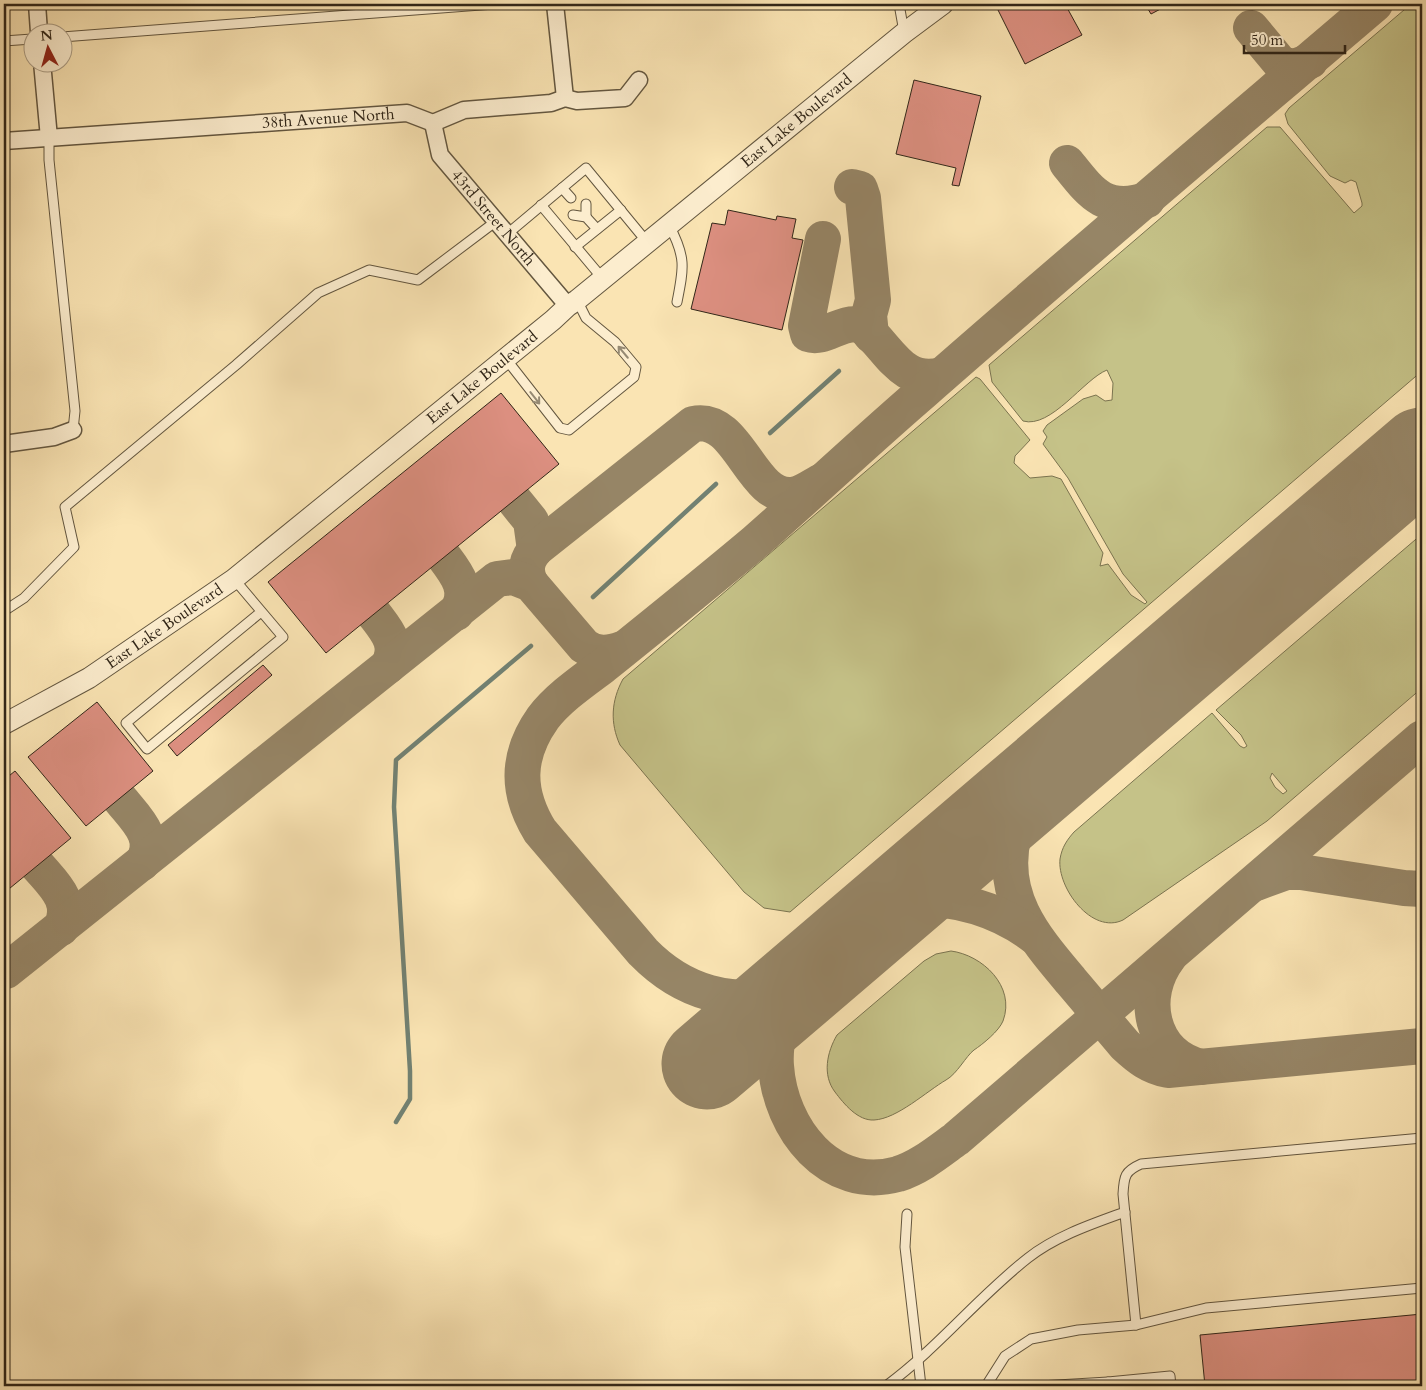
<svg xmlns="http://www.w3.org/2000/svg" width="1426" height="1390" font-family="Cardo,serif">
	<rect width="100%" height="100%" fill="#fae4b3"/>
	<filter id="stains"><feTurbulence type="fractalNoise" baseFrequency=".004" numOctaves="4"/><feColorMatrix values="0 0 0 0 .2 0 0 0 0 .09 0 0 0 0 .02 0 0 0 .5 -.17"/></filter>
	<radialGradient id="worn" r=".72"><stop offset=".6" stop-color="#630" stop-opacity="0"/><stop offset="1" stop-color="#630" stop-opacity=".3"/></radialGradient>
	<!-- green -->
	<g fill="#c5c288" stroke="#7b7450" fill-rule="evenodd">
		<path d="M1411,4H1422V371L790,912L764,908L744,892L620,745C610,723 611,701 623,679L976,377L980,379L1030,440L1015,456L1014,463L1030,478L1052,476L1061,479L1103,553L1100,566L1108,564L1131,595L1145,604L1147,602L1123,574L1068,478L1043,444L1047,437L1043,431L1047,425L1083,399L1096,395L1105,401L1112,400L1113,383L1107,370C1084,379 1051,429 1023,421L992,382L989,365L1267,127H1280L1354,213L1362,206V203L1356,182L1351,180L1345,183L1330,176L1288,124L1285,114L1289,108Z"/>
		<path d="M1422,534V688L1267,821L1123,920C1092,935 1057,888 1060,859C1062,847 1067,840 1074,832L1212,713L1240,746L1244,748L1247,746L1241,735L1216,710ZM1272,773L1287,791L1283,794L1275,787L1270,778Z"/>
		<path d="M951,951C982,955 1016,986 1003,1021C999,1031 983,1044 974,1050C966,1056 957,1074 946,1080C927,1091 897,1119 874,1120C858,1121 844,1104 835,1092C822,1075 827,1052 837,1035L924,961L936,954Z"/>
	</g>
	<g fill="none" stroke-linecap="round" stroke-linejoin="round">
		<!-- stream -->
		<g stroke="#728172" stroke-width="4.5">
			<path d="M770,433L839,371"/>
			<path d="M593,597L716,484"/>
			<path d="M396,1122L410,1099V1071L394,807L396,760L531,646"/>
		</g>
		<!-- taxiway -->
		<g stroke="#968566" stroke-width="36">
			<path d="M1251,28L1281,64L1294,67L1310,61"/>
			<path d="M1067,163C1091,193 1104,213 1147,200"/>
			<path d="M852,187L860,189L863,198L873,300L869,315L871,335"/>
			<path d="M823,239L806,326L808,334C825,340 841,320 861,325C889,346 900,386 942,375"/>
			<path d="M514,500L531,521L535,550"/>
			<path d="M444,557C457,574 471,592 456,613"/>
			<path d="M531,584C524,571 526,559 537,548L693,424C739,414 750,499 792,495C802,494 811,487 820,482"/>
			<path d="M374,614C387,631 400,645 388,666"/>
			<path d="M1056,766C1039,787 1021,808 1014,834C998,896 1034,937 1071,981C1089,1002 1107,1024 1125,1045C1139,1058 1149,1066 1168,1070L1422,1046"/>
			<path d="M120,799C135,818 159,838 142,863"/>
			<path d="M37,865C54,885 74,901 61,928"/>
			<path d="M1256,883L1286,872H1301L1404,888L1422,889"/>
			<path d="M901,898C950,896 996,907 1035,937"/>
			<path d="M1169,957C1139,996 1150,1054 1201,1067"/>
			<path d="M6,971L497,579L513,577L531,584L584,646C597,655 608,654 622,649"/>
			<path d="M791,992C783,1016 774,1040 776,1066C780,1128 829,1193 898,1174C920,1167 938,1152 956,1139L1422,738"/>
			<path d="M787,996C730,1003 685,995 643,952L540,831C516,792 516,756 543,718C558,698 583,681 603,666C654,625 705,584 755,542C812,492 867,440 924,391C1073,260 1225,132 1375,4"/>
		</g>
		<!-- runway -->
		<path stroke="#968566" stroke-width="91" d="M707,1064L1422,453"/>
	</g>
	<!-- building -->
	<g fill="#dc8f80" stroke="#312618">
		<path d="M995,4H1065L1082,35L1025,64Z"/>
		<path d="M1145,4H1170L1151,14Z"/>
		<path d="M914,80L981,96L959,186L952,185L956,168L896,154Z"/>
		<path d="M728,210L776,220L777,216L796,219L792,238L803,240L782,330L691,309L712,223L725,225Z"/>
		<path d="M501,393L559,464L326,653L268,582Z"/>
		<path d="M263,665L272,675L177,756L168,745Z"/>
		<path d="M97,702L153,771L86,826L28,757Z"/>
		<path d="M15,771L71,838L4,893V780Z"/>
		<path d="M1422,1314V1386H1205L1200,1335Z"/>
	</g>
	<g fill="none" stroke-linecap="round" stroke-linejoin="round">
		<!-- service casing -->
		<g stroke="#63563f" stroke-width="11">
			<g id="service">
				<path d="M899,4L904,32"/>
				<path d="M62,37L494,4"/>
				<path d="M4,41L32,39"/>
				<path d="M49,138V160L75,411L73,430"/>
				<path d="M562,188L571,198"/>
				<path d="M541,205L603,279"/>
				<path d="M573,215L586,217L597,229"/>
				<path d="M586,217V204"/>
				<path d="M669,225C686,257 684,267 677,302"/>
				<path d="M506,235L586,168L647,242"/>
				<path d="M575,247L621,210"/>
				<path d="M506,359L560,428L569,430L634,377L636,367L615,342L586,318L577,300"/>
				<path d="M234,579L283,637L147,749L126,723L261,612"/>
				<path d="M4,611L24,598L74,547L65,507L236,365L318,293L369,270L418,280L495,222"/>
				<path d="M907,1214L905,1247L921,1386"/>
				<path d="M1136,1325L1123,1194C1124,1176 1125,1171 1141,1164L1422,1138"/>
				<path d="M886,1386C939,1347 977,1298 1028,1258C1056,1236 1092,1224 1125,1212"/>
				<path d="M986,1386L1005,1356L1031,1339L1078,1330L1136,1325L1206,1308L1422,1288"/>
				<path d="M1040,1386L1108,1382"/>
				<path d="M1109,1386L1108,1382L1170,1376L1171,1386"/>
			</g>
		</g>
		<!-- minor casing -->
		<g stroke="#63563f" stroke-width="19">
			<g id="minor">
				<path d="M37,4L39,32"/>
				<path d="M555,4L565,98"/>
				<path d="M42,62L49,138"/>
				<path id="s1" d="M433,123L440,155L568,306"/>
				<path id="s2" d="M4,141L407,113L433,123L464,110L551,103L565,98L577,101L625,98L639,80"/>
				<path d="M4,444L54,437L73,430"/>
			</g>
		</g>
		<!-- tertiary casing -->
		<g stroke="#63563f" stroke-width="22">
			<g id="tertiary">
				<path id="s3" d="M4,724L89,678L234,579L553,320L568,306L577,300L904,33L943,4"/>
			</g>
		</g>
		<!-- service -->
		<use href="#service" stroke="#fcedce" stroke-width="9"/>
		<!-- minor -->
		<use href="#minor" stroke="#fcedce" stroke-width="16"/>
		<!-- tertiary -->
		<use href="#tertiary" stroke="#fcedce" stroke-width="20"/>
	</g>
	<!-- one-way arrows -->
	<defs><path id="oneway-shaft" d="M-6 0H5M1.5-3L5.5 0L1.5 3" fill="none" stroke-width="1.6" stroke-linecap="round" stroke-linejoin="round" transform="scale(1.25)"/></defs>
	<g stroke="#968a73">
		<use href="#oneway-shaft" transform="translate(623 352) rotate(-130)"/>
		<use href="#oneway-shaft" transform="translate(535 398) rotate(52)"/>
	</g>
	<g text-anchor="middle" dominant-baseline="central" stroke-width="4" stroke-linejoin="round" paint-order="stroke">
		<!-- street labels -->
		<g font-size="16" fill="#312618" stroke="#fcedce">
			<text stroke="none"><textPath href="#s2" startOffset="325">38th Avenue North</textPath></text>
			<text stroke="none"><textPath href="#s3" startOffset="998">East Lake Boulevard</textPath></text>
			<text stroke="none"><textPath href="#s1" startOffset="115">43rd Street North</textPath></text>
			<text stroke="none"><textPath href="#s3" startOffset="592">East Lake Boulevard</textPath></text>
			<text stroke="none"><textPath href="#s3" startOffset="188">East Lake Boulevard</textPath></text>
		</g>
	</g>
	<!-- margin -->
	<rect width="1426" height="1390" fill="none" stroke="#fae4b3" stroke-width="20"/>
	<rect x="5" y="5" width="1416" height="1380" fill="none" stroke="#312618" stroke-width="2.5"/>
	<rect x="10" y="10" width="1406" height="1370" fill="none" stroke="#312618"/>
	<!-- north arrow -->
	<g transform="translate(48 48) rotate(354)"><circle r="24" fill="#fcedce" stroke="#ab9d85"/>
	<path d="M0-4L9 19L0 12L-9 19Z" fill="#8f2418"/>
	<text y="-8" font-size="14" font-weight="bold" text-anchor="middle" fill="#312618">N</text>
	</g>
	<!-- scale -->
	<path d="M1244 45v8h101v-8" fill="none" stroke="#312618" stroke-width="2.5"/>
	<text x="1251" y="45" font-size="15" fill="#312618" stroke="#fcedce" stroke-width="4" paint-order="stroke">50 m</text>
	<rect width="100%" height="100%" filter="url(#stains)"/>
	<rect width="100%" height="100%" fill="url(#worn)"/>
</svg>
